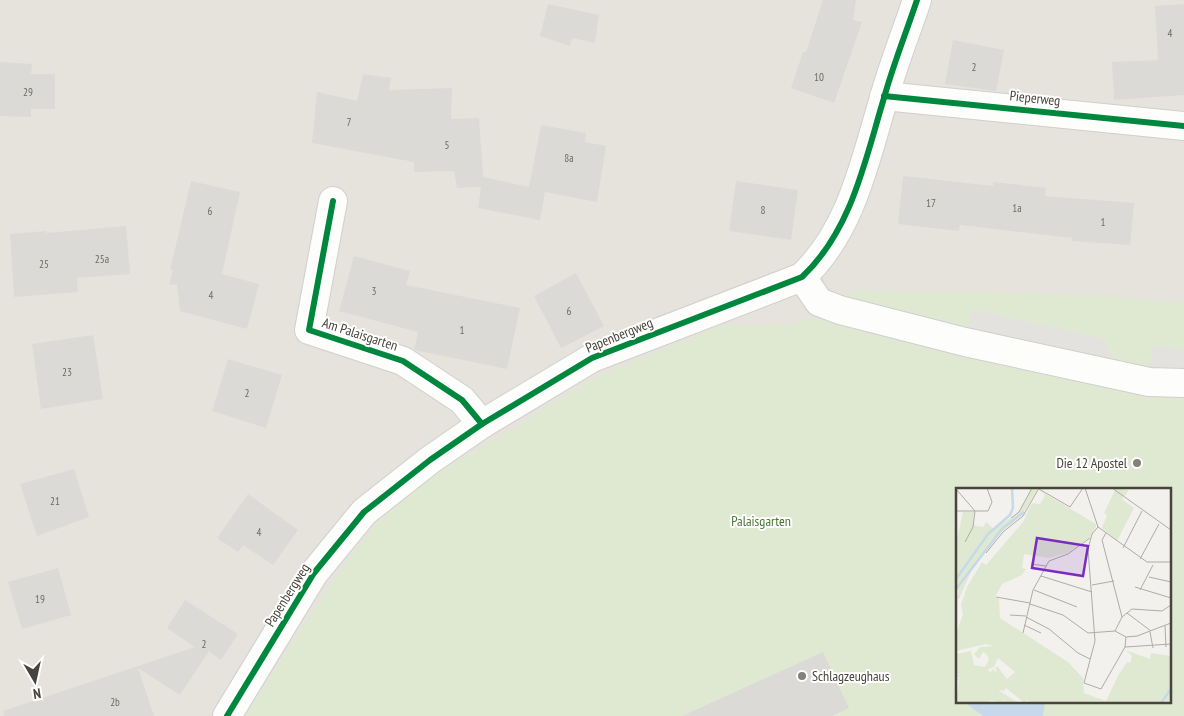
<svg xmlns="http://www.w3.org/2000/svg" width="1184" height="716" font-family="'PT Sans Narrow',sans-serif">
	<rect width="100%" height="100%" fill="#f3f1ee"/>
	<!-- residential -->
	<path fill="#e6e3dd" fill-rule="evenodd" d="M0,0H1184V716H0ZM958,490H1170V702H958Z"/>
	<!-- green -->
	<path fill="#dfe9d2" fill-rule="evenodd" d="M853,290C964,292 1074,291 1184,303V716H245L332,582L375,524L432,476L493,441L592,379L722,325L791,324L840,310ZM958,490H1170V702H958Z"/>
	<!-- parking -->
	<g fill="#e4e2df">
		<path d="M972,309L1104,339L1113,364L967,330Z"/>
		<path d="M1153,346L1184,350V372L1149,369Z"/>
	</g>
	<!-- water -->
	<path fill="#c5d9ea" d="M964,702H1045L1043,716H983Z"/>
	<!-- building -->
	<g fill="#dcdad7">
		<path d="M823,0H856L853,20L862,22L834,103L791,88L803,52H806Z"/>
		<path d="M548,4L599,15L595,43L572,38L570,46L540,36Z"/>
		<path d="M1184,4V95L1114,100L1112,62L1158,60L1155,6Z"/>
		<path d="M953,40L1004,50L996,91L945,84Z"/>
		<path d="M0,62L32,64L31,74H55V109H31V117L0,116Z"/>
		<path d="M363,74L391,78L389,90L452,88L451,119L479,118L483,177L529,187L541,125L586,133L585,142L606,146L597,202L545,192L540,220L478,208L481,187L457,188L454,171L414,172V162L312,143L317,92L357,101Z"/>
		<path d="M903,176L993,186V182L1046,188L1045,196L1134,203L1130,245L1072,241V238L960,225L959,231L898,224Z"/>
		<path d="M191,181L240,192L222,274L259,284L247,329L180,311L177,284L169,285L173,270H170Z"/>
		<path d="M736,181L798,190L791,240L729,231Z"/>
		<path d="M126,226L130,274L77,278L78,292L14,297L10,234L46,231V233Z"/>
		<path d="M354,256L410,271L406,285L520,308L507,369L414,350L418,332L339,311Z"/>
		<path d="M576,273L604,326L561,348L534,296Z"/>
		<path d="M93,335L103,399L41,409L32,344Z"/>
		<path d="M228,359L282,375L266,428L212,411Z"/>
		<path d="M74,469L89,517L37,536L20,484Z"/>
		<path d="M248,494L298,530L273,565L243,545L238,552L217,538Z"/>
		<path d="M58,568L71,615L22,629L8,582Z"/>
		<path d="M185,600L238,634L221,660L209,651L180,695L138,668L154,716H4L3,711L195,647L167,628Z"/>
		<path d="M823,652L849,708L832,716H682Z"/>
	</g>
	<g fill="none" stroke-linecap="round" stroke-linejoin="round">
		<!-- minor casing -->
		<g stroke="#d1cfcc" stroke-width="30">
			<g id="minor">
				<path d="M884,96L1184,126"/>
				<path d="M333,201L309,330L403,361L462,400L482,424"/>
				<path d="M802,277L819,302L840,310L965,342L1149,382L1184,383"/>
				<path d="M227,716L314,573L364,512L430,460L482,424L592,358L802,277C852,230 865,160 884,98C893,65 906,33 917,0"/>
			</g>
		</g>
		<!-- minor -->
		<use href="#minor" stroke="#fdfdfc" stroke-width="28"/>
		<!-- cycleway casing -->
		<g stroke="#fff" stroke-width="9">
			<g id="cycleway">
				<path d="M884,96L1184,126"/>
				<path d="M333,201L309,330L403,361L462,400L482,424"/>
				<path d="M227,716L314,573L364,512L430,460L482,424L592,358L802,277C852,230 865,160 884,98C893,65 906,33 917,0"/>
			</g>
		</g>
		<!-- cycleway -->
		<use href="#cycleway" stroke="#00873e" stroke-width="6"/>
	</g>
	<!-- markers -->
	<g fill="#84817a" stroke="#fff" stroke-width="2">
		<circle cx="1137" cy="463" r="5"/>
		<circle cx="802" cy="676" r="5"/>
	</g>
	<g text-anchor="middle" dominant-baseline="central" stroke-width="4" stroke-linejoin="round" paint-order="stroke">
		<!-- number labels -->
		<g font-size="11" fill="#6e6a63">
			<text x="1170" y="33">4</text>
			<text x="974" y="67">2</text>
			<text x="819" y="77">10</text>
			<text x="28" y="92">29</text>
			<text x="349" y="122">7</text>
			<text x="447" y="145">5</text>
			<text x="569" y="158">8a</text>
			<text x="931" y="203">17</text>
			<text x="1017" y="208">1a</text>
			<text x="763" y="210">8</text>
			<text x="210" y="211">6</text>
			<text x="1103" y="222">1</text>
			<text x="102" y="259">25a</text>
			<text x="44" y="264">25</text>
			<text x="374" y="291">3</text>
			<text x="211" y="295">4</text>
			<text x="569" y="311">6</text>
			<text x="462" y="330">1</text>
			<text x="67" y="372">23</text>
			<text x="247" y="393">2</text>
			<text x="55" y="501">21</text>
			<text x="259" y="532">4</text>
			<text x="40" y="599">19</text>
			<text x="204" y="644">2</text>
			<text x="115" y="702">2b</text>
		</g>
		<!-- street labels -->
		<g font-size="14" fill="#48443b" stroke="#fff">
			<text transform="translate(1035 98) rotate(6)">Pieperweg</text>
			<text transform="translate(360 334) rotate(18)">Am Palaisgarten</text>
			<text transform="translate(619 335) rotate(-22)">Papenbergweg</text>
			<text transform="translate(287 595) rotate(-58)">Papenbergweg</text>
		</g>
		<!-- poi labels -->
		<g font-size="14" fill="#48443b" stroke="#fff" text-anchor="end">
			<text x="1127" y="463">Die 12 Apostel</text>
			<text x="812" y="676" text-anchor="start">Schlagzeughaus</text>
		</g>
		<!-- park labels -->
		<g font-size="14" fill="#497434" stroke="#fff">
			<text x="761" y="521">Palaisgarten</text>
		</g>
	</g>
	<!-- overview -->
	<g transform="translate(956 488)">
		<rect width="215" height="215" fill="#f3f1ee"/>
		<path d="M76,0H82L66,27L43,46L15,84L3,111L1,110L3,104L2,100L0,103V55L7,24H18L17,37L27,39L30,34L38,41L63,24ZM160,0L173,2L166,11L178,20L161,53L146,40L151,27L148,25ZM83,2L140,36V39L133,50L112,65L93,70L68,66L66,80L70,81L66,87L46,96L39,109L43,111L44,130L112,174L127,190L128,205L150,213L162,188L171,174L174,175L176,168L169,162L194,171L195,165L215,168V215H74L71,212L68,215L50,200L48,203L42,202L63,215H48L49,209L47,215L33,212L36,215H0L3,193L0,191H4L0,188V166L15,163L18,177L29,179L33,171L30,166L27,164L23,171L18,166L24,159L37,158L30,156L0,163V146L7,126L5,117L11,99L26,74L30,77L67,34L76,15L84,16L89,7ZM42,170L59,184L51,191L42,179H39L41,185L37,181L34,185L32,181L38,179Z" fill="#dfe9d2" fill-rule="evenodd"/>
		<path fill="none" stroke="#c5d9ea" stroke-width="2.5" d="M0,91L32,46L54,27L57,20L56,0M0,101L46,41L68,24M205,215L215,201"/>
		<path fill="none" stroke="#afaca6" stroke-width="1" d="M129,0L142,39M156,0L215,42M0,1L19,23L17,39L9,54M83,1L114,19L127,0M0,23H32L36,14L31,0M55,30L63,24L76,0M142,39L136,46L132,61L139,153L128,195L145,201L169,159L170,149M142,39L191,74H215M150,45L146,52L166,129M167,60L186,23M30,65L47,44L67,28L83,0M184,71L203,36M75,76L90,78M85,88L136,104M193,89L215,94M136,97L158,93M179,99L215,110M78,102L121,119M184,102L197,77M40,109L74,115M74,116L107,127L132,145L159,143M171,125L195,143M54,127L70,128M70,129L93,141L122,165L134,171M68,137L85,145M209,138L210,159M159,143L166,129L176,121L206,123L215,117M159,143L170,149L181,148L215,135M194,144L197,160M67,145L77,102L93,73L112,66L134,50M169,159L215,156"/>
		<path fill="#7b2cbf" fill-opacity="0.15" stroke="#7b2cbf" stroke-width="2.5" d="M81,50L132,58L127,88L76,80Z"/>
		<rect width="215" height="215" fill="none" stroke="#48443b" stroke-width="2.5"/>
	</g>
	<!-- north arrow -->
	<g transform="translate(35 681) rotate(171)" stroke="#ffffff" stroke-width="4" paint-order="stroke">
	<path d="M0-4L9 19L0 12L-9 19Z" fill="#48443b"/>
	<text y="-8" font-size="14" font-weight="bold" text-anchor="middle" fill="#48443b">N</text>
	</g>
</svg>
